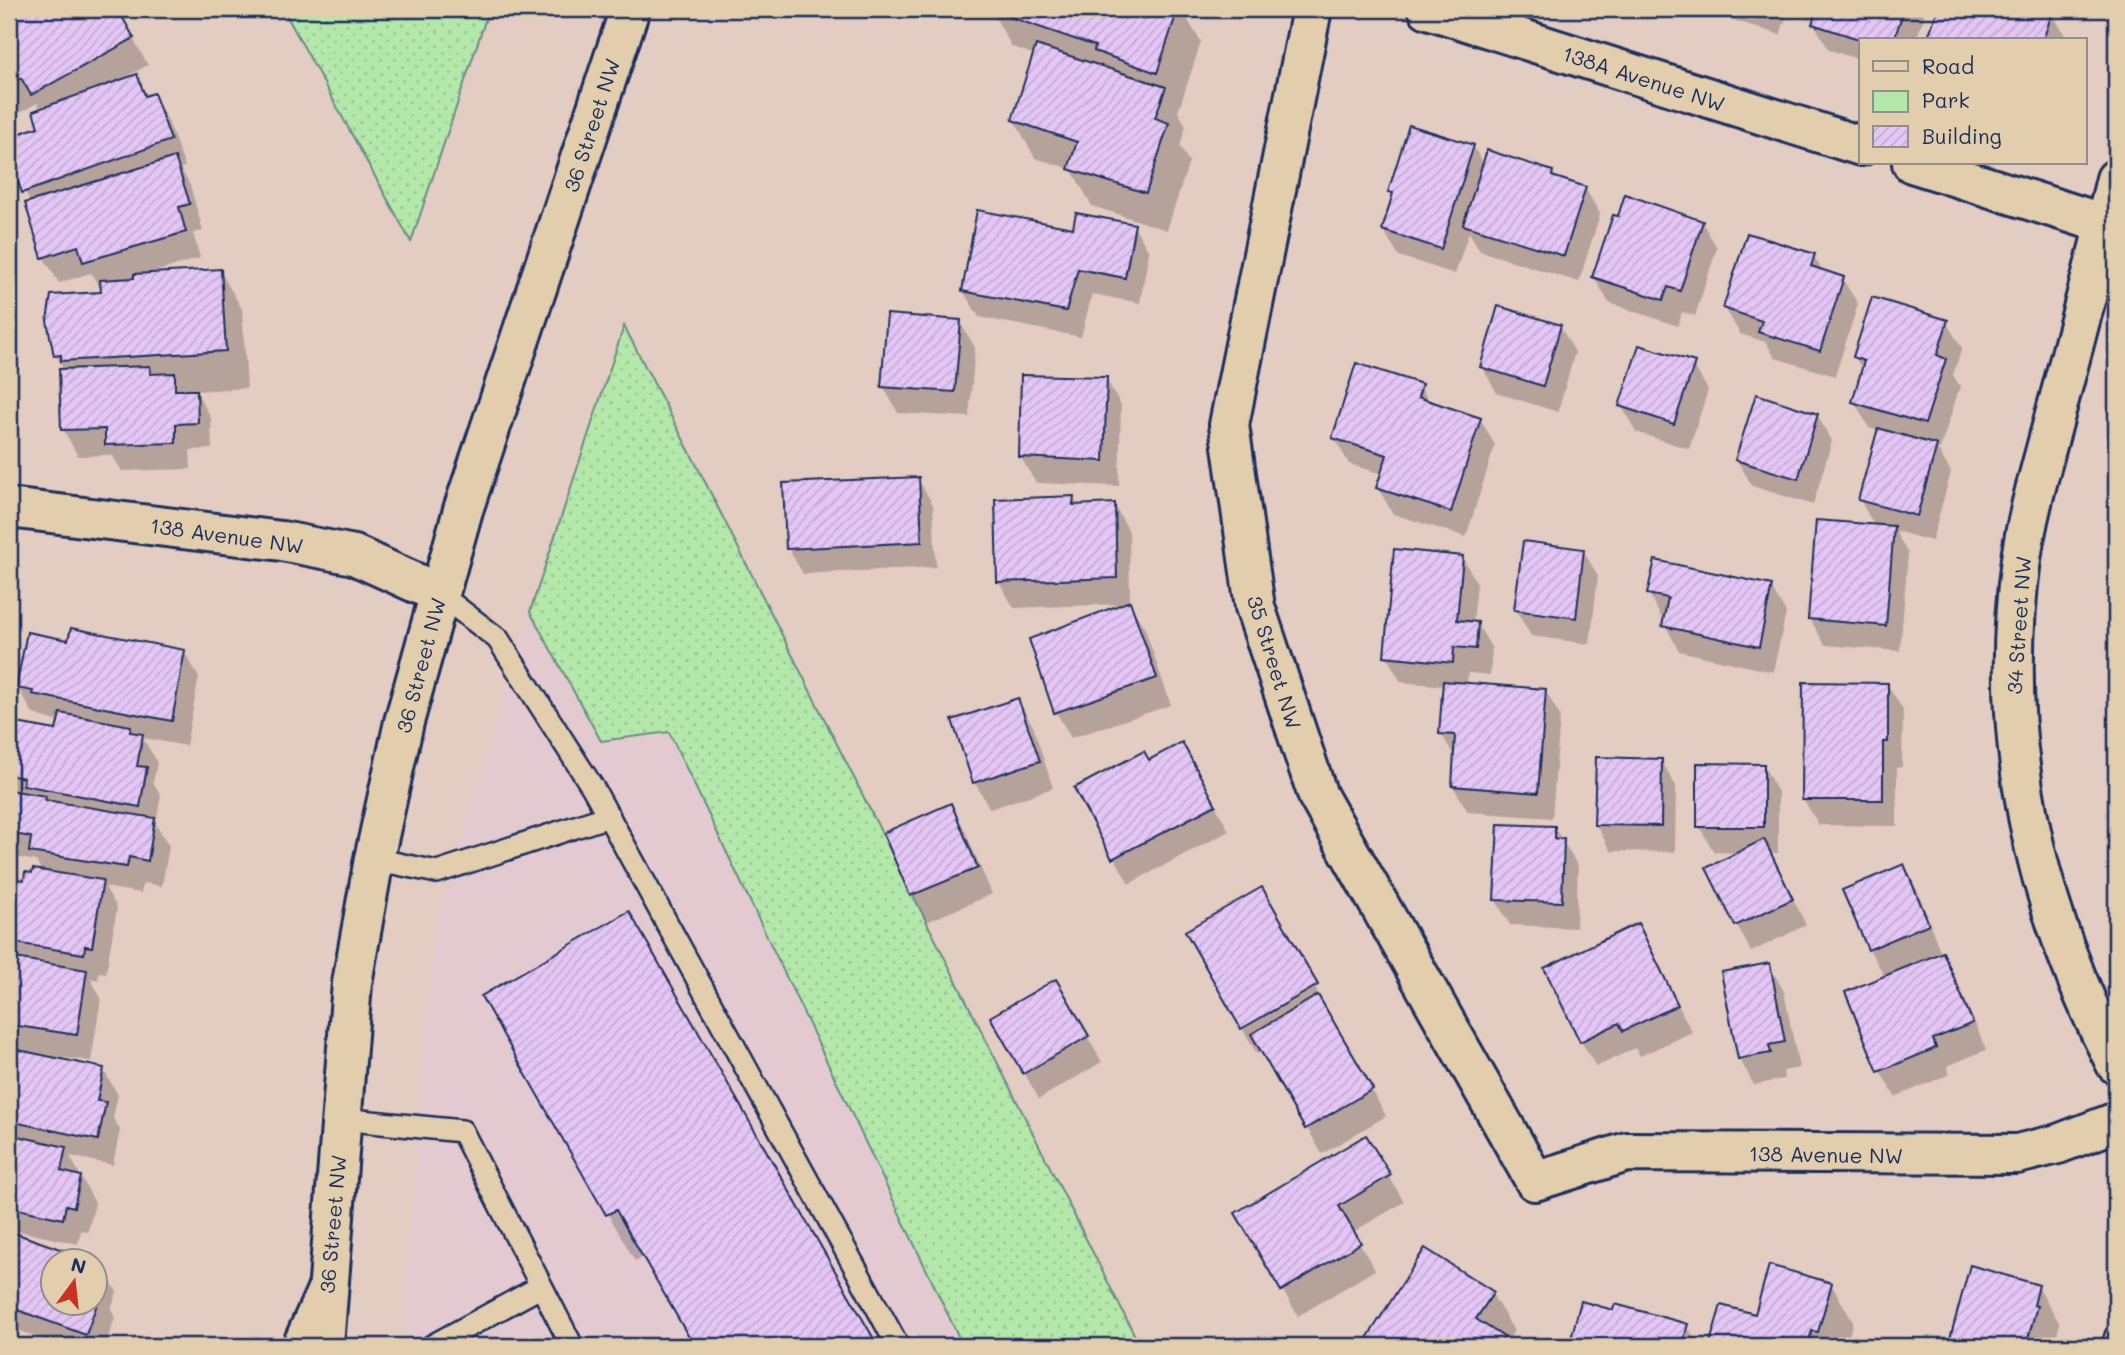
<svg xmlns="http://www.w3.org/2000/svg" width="2125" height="1355" font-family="Mali,sans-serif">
	<defs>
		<pattern id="green-dots" width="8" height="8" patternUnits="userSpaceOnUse" patternTransform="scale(1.75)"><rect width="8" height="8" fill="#b3e8aa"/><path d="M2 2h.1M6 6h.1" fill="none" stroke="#99c795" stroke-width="1.8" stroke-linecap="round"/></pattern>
		<pattern id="building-hatch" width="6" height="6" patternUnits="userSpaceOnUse" patternTransform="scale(1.75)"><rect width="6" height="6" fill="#e4c6f4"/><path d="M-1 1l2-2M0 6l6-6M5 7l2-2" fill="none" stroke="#c3aad4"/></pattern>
	</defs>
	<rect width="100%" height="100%" fill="#e3ccc2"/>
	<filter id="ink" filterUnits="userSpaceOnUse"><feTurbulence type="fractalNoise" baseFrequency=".0143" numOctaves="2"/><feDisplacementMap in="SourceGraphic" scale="14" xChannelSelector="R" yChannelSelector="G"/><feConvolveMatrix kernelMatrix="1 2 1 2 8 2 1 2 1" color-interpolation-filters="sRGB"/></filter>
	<g filter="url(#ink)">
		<!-- built -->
		<path fill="#e3cad1" d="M530,612L601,741L669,732L963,1346H402L433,939Z"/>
		<!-- green -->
		<g fill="url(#green-dots)" stroke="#678c84" stroke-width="2">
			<path d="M283,9H489L411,242Z"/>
			<path d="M624,326L694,460L1140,1346H963L669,732L601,741L530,612Z"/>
		</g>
		<!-- shadow -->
		<g fill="#0003">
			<path d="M9,9H116L148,65L124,78L136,76L148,97L153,95L168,121L185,167L180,168L190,185L203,231L193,233L200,258L148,274L220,271L242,309L247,388L196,391L211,418L212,449L190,450L191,469L122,471L112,455L78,456L63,429L64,370L56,356L103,294L102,287L100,288L91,273L59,283L43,257L30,203L9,150V139L40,128L41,110L37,103L9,119Z"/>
			<path d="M1181,9L1201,42L1178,112L1186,126L1180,146L1189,162L1167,230L1092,206L1071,169L1035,158L1014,120L1035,55L1012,47L991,10Z"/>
			<path d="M1713,9H1789L1780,35L1716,14Z"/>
			<path d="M1819,9H1923L1924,17L1916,40H1861V60L1829,50L1814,24Z"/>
			<path d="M1940,9H2040L2052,13L2067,39L1929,40Z"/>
			<path d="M1473,146L1484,165L1552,173L1555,179L1585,188L1600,214L1579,282L1480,251L1469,232L1455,274L1399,256L1383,230L1394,198L1390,191Z"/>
			<path d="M1702,222L1717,248L1695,316L1682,312L1678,326L1609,303L1594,277Z"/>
			<path d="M1134,226L1149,252L1140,303L1092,294L1081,337L979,317L963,291L1075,230Z"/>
			<path d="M1814,256L1823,272L1842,278L1858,304L1835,376L1775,358L1766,342L1740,334L1725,308Z"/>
			<path d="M959,321L975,347L969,417L898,413L883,386Z"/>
			<path d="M1946,322L1962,348L1953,375L1960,386L1940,449L1937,448L1951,472L1932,541L1895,531L1908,554L1900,651L1825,645L1810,619L1875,527L1860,500L1879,431L1869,428L1854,401L1863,371L1855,357Z"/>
			<path d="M1560,326L1575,352L1558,412L1497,393L1482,367Z"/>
			<path d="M1693,364L1708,390L1689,449L1636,432L1621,405Z"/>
			<path d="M1106,379L1121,405L1119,486L1036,483L1020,456Z"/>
			<path d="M1420,386L1430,403L1480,419L1495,445L1466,537L1393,514L1378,488L1382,474L1349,464L1334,437Z"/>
			<path d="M1817,415L1832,441L1813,505L1752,486L1737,460Z"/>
			<path d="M918,479L933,505L936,567L803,574L788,548Z"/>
			<path d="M1073,497L1078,506L1114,505L1129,531L1130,604L1145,629L1171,705L1071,738L1056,712L1125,604L1014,608L999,582Z"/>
			<path d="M1583,550L1598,576L1590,644L1531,636L1516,610Z"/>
			<path d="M1462,557L1477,583L1473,623H1477L1492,649L1490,675L1468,673L1467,685L1545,690L1560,716L1552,818L1468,812L1453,786L1455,758L1441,733L1445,686L1401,682L1386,656Z"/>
			<path d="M1771,587L1786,613L1773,672L1679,651L1649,594Z"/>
			<path d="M70,642L184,651L199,677L186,746L143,738L157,762L153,782L161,795L156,824L169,846L162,886L143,883L141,893L105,887L117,908L106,973L99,972L98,980L90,978L101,998L91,1061L57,1057L56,1060L103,1069L118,1095L113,1118L120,1130L113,1165L70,1156L95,1203L88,1232L81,1230L78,1244L9,1229V1050H12L9,1044V879L26,882L42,872L36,861L11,856L9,853V791L14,792L9,783V745L13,724L58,732L60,722L33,714L18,688Z"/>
			<path d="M1887,684L1903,710L1902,767L1897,768V826L1819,825L1803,799Z"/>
			<path d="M1018,700L1033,726L1053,788L990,809L975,783L954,721Z"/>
			<path d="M1661,760L1676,786L1675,852L1611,851L1596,825Z"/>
			<path d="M1149,762L1197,771L1229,831L1129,884L1077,789Z"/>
			<path d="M1763,765L1778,792V853H1770L1806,925L1751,952L1708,869L1741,853L1714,852L1699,826Z"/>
			<path d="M950,805L965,831L992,894L927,922L885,834Z"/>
			<path d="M1554,827L1578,866L1576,928L1510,925L1495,899Z"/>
			<path d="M1903,866L1918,892L1940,951L1957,980L1986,1050L1947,1066L1950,1074L1895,1097L1880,1071L1885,977L1869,949Z"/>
			<path d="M1261,890L1386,1116L1322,1154L1263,1051L1257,1054L1187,932Z"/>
			<path d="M629,914L876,1346H696L644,1256L635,1261L484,997Z"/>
			<path d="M1637,925L1692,1032L1640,1056L1635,1048L1596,1067L1581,1041Z"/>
			<path d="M1769,965L1784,991L1799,1068L1783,1071L1784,1079L1754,1085L1739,1058Z"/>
			<path d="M1055,981L1102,1062L1039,1099L993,1018Z"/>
			<path d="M1366,1137L1404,1202L1353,1232L1375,1270L1298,1316L1237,1213Z"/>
			<path d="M9,1233L86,1260H52V1302H94V1263L102,1266L117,1292L111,1309L115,1318L105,1346H62L9,1327Z"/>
			<path d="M1426,1251L1492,1294L1514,1331L1506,1343L1508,1346H1364Z"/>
			<path d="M1972,1267L2038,1286L2060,1324L2055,1341L2058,1346H1950Z"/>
			<path d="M1831,1284L1853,1322L1846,1346H1711L1722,1307L1756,1317Z"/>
			<path d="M1582,1303L1687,1326L1699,1346H1571Z"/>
		</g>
		<!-- building -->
		<g fill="url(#building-hatch)" stroke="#1b2f5e" stroke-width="2">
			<path d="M24,9H118L134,38L31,95L21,78L9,85V17Z"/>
			<path d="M1178,9L1157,73L1094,51L1095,46L989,10Z"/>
			<path d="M1817,9H1904L1894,40H1862L1812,24Z"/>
			<path d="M1938,9H2046L2053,11L2043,40H1927Z"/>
			<path d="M1036,45L1166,87L1155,118L1169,123L1146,193L1068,169L1077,142L1012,120Z"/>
			<path d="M137,74L145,96L154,93L171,140L22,193L9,155V137L38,127L33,111Z"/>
			<path d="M1409,125L1474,145L1441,249L1382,230L1393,193L1388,192Z"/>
			<path d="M1487,150L1553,171L1552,176L1586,187L1564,256L1463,225Z"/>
			<path d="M175,157L190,204L179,207L186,232L83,262L78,246L42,258L25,203Z"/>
			<path d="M1625,194L1703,221L1680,291L1668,287L1663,300L1592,277L1613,215L1618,216Z"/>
			<path d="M977,210L1073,228L1076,213L1135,224L1125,278L1078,269L1066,311L962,291Z"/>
			<path d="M1747,233L1815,254L1811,266L1844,277L1820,351L1758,332L1762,321L1723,308Z"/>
			<path d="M221,269L226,351L61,361V355L54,356L47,321L51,295L101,292L100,280L134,278V274Z"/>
			<path d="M1872,297L1948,320L1937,355L1946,359L1925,424L1852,402L1864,361L1853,357Z"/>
			<path d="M1498,306L1561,325L1543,386L1480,367Z"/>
			<path d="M887,314L961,320L955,392L881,387Z"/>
			<path d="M1639,345L1695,362L1674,424L1619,406Z"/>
			<path d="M1356,363L1422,384L1418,397L1481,418L1451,512L1376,488L1387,455L1332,438Z"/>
			<path d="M150,366V374L175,373V390H197L198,423L176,424V443L105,445V429L61,430L59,369Z"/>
			<path d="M1021,375L1107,377L1104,461L1019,457Z"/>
			<path d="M1756,394L1818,414L1798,479L1735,460Z"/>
			<path d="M1878,428L1937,445L1917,516L1858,500Z"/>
			<path d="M919,477L922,542L786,549L783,483Z"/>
			<path d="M1074,496L1073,505L1115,503L1117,578L997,582L995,499Z"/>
			<path d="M1816,520L1894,526L1886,626L1808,619Z"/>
			<path d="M1523,541L1584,549L1576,618L1514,610Z"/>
			<path d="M1394,549L1463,556L1457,620L1478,622L1476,649L1454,647L1453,663L1384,656Z"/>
			<path d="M1655,560L1772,585L1759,647L1662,626L1668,598L1647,594Z"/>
			<path d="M1130,601L1157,678L1054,713L1029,639Z"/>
			<path d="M71,628L185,650L172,721L32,694L33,691L16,688L27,632L68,640Z"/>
			<path d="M1443,681L1546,689L1538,793L1452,786L1455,735L1439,734Z"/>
			<path d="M1803,682L1888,683V742H1883V800H1802Z"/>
			<path d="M1018,698L1040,761L973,783L952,720Z"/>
			<path d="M60,713L131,726L130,732L143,734L137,766L147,767L140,807L23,785L24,778L9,775L11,722L56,730Z"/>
			<path d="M1182,742L1216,805L1112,859L1074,788L1144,751L1149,760Z"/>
			<path d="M1596,757L1662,759L1661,826L1594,825Z"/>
			<path d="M1697,763L1764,764V827H1697Z"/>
			<path d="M9,790L46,796L45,800L155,818L148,861L129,857L127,867L29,852L31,837L9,833Z"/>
			<path d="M951,803L978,868L910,896L883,833Z"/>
			<path d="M1498,824L1555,826V839L1564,838L1562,902L1494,900Z"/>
			<path d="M1764,839L1793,899L1735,926L1706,868Z"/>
			<path d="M1904,864L1929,924L1868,950L1842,890Z"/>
			<path d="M33,869L103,880L92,947L85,946L84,954L9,942V878L24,880L25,872L32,873Z"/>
			<path d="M1262,887L1318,985L1241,1029L1185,931Z"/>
			<path d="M629,911L878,1346H694L616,1210L606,1215L481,996Z"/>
			<path d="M1638,923L1678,1005L1623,1031L1619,1023L1580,1042L1544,968Z"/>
			<path d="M1943,952L1973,1023L1933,1039L1936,1048L1878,1072L1845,992Z"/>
			<path d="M9,957L87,970L77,1035L18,1026L9,1027Z"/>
			<path d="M1770,963L1785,1042L1769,1045L1771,1053L1738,1059L1721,972Z"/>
			<path d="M1056,979L1089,1036L1023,1074L990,1017Z"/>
			<path d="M1318,995L1373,1089L1305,1129L1251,1034Z"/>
			<path d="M9,1048L104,1068L97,1101L106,1102L98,1140L9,1121Z"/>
			<path d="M9,1134L66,1147L61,1171L81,1176L74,1207L66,1205L63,1219L9,1207Z"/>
			<path d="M1366,1135L1391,1175L1339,1206L1361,1243L1281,1291L1235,1213Z"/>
			<path d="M9,1231L91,1260H52V1302H94V1262L103,1265L95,1287L102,1290L86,1335L9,1307Z"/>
			<path d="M1425,1248L1494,1292L1476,1319L1504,1337L1498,1346H1362Z"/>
			<path d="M1769,1265L1832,1283L1818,1332L1812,1331L1807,1346H1709L1721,1305L1755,1314Z"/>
			<path d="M1970,1265L2039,1285L2034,1305L2037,1306L2026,1346H1948Z"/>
			<path d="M1581,1301L1613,1310L1615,1304L1688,1324L1682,1346H1569Z"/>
		</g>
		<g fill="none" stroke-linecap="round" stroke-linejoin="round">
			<!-- service casing -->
			<g stroke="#1b2f5e" stroke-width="26">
				<g id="service">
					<path d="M438,593L498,639L593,788L898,1346"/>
					<path d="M374,859L437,872L609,816"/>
					<path d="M341,1119L462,1131L572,1346"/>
					<path d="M432,1346L540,1287"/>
					<path d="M2113,1346L2116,1336"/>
				</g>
			</g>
			<!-- minor casing -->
			<g stroke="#1b2f5e" stroke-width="44">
				<g id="minor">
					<path d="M1312,9L1229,425L1255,607L1318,796L1535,1181L1627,1152L2017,1154L2058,1144L2116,1122"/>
					<path d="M1428,9L1861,146"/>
					<path d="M1912,163L2105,224"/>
					<path d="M2116,179C2097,258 2076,336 2055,415C2043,462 2028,510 2021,559C1997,740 2033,902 2116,1064"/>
					<path d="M9,508L282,541L354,555L438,593"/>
				</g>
			</g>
			<!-- tertiary casing -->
			<g stroke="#1b2f5e" stroke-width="44">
				<path id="tertiary" d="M324,1346L352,983L374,859L404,722L463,510L630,9"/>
			</g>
			<!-- secondary casing -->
			<g stroke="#1b2f5e" stroke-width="44">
				<path id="secondary" d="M302,1346L326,1292"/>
			</g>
			<!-- service -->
			<use href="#service" stroke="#e2cead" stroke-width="21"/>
			<!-- minor -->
			<use href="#minor" stroke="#e2cead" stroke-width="38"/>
			<!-- tertiary -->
			<use href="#tertiary" stroke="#e2cead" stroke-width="38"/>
			<!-- secondary -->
			<use href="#secondary" stroke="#e2cead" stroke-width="38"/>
		</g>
	</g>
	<g text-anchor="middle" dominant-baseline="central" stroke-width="5" stroke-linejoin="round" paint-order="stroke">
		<!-- street labels -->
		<g font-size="21" fill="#1b2f5e" stroke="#e2cead">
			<text transform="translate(1644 78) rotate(18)">138A Avenue NW</text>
			<text transform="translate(591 125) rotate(-72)">36 Street NW</text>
			<text transform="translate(227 535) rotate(8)">138 Avenue NW</text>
			<text transform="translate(2018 625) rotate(-86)">34 Street NW</text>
			<text transform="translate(1275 662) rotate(73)">35 Street NW</text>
			<text transform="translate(420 665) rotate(-75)">36 Street NW</text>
			<text transform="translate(1826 1154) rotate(1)">138 Avenue NW</text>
			<text transform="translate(332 1224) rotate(-85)">36 Street NW</text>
		</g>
	</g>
	<!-- margin -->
	<rect width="2125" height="1355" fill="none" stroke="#e2cead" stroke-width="35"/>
	<rect x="18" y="18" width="2090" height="1320" fill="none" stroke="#1b2f5e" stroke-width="2.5" filter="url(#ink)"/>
	<!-- legend -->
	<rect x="1859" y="38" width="228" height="126" fill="#e2cead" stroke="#928e8d" stroke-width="2"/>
	<rect x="1873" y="61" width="35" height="10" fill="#e2cead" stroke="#928e8d" stroke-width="2"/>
	<text x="1922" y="74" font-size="21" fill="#1b2f5e">Road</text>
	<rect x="1873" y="91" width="35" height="21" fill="#b3e8aa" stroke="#928e8d" stroke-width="2"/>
	<text x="1922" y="108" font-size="21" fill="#1b2f5e">Park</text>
	<rect x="1873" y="126" width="35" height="21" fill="url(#building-hatch)" stroke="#928e8d" stroke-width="2"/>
	<text x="1922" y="144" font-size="21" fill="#1b2f5e">Building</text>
	<!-- north arrow -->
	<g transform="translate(74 1282) rotate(15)"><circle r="33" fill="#e2cead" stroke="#928e8d" stroke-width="2"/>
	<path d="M0-5L12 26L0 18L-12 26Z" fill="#c8321e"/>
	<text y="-10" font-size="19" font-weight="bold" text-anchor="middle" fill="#1b2f5e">N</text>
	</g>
</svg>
